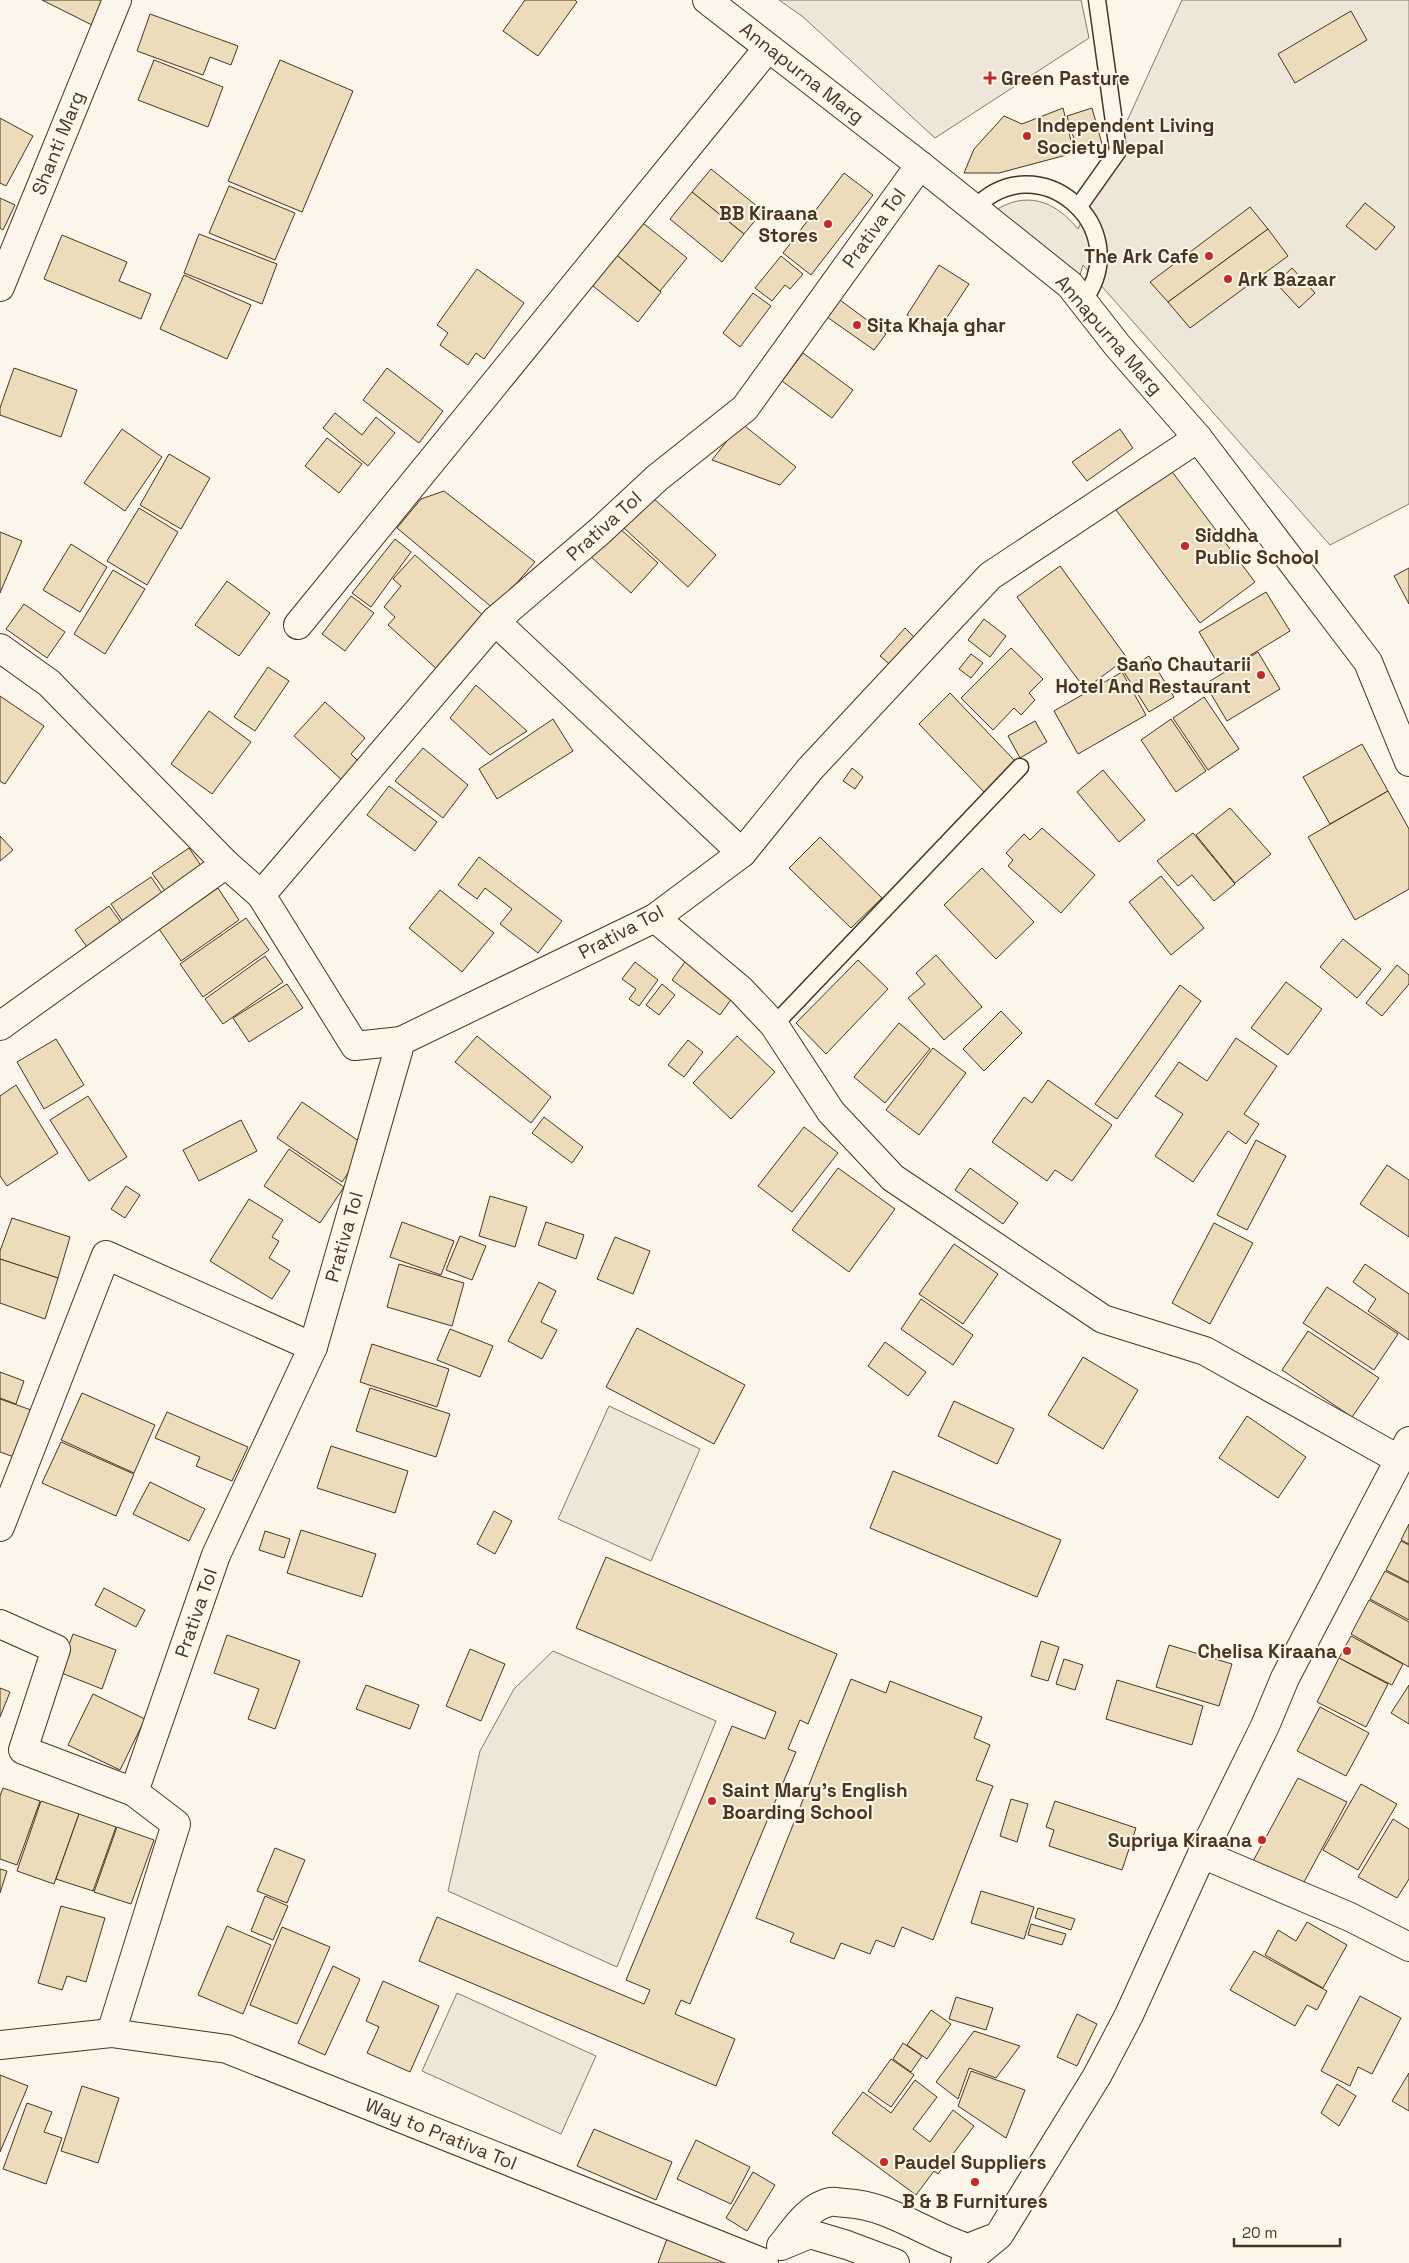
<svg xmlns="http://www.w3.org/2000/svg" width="1409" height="2263" font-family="'Space Grotesk',sans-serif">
	<rect width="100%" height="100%" fill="#fbf6e9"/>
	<!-- green -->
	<g fill="#ede6d9" stroke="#887966">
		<path d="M779,0H1081L1089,38L935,138L802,16Z"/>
		<path d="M1182,0H1409V504L1330,545L1083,265L1079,278L994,211C1027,190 1055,201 1078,229Z"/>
		<path d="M609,1406L700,1449L651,1561L558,1519Z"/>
		<path d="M553,1651L716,1721L617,1967L448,1891L480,1751L514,1689Z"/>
		<path d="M457,1993L596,2056L561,2134L422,2071Z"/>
	</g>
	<!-- building -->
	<g fill="#ecdcbc" stroke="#4a3520">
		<path d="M42,0H106L94,26Z"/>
		<path d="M525,0H575L577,2L538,56L503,31Z"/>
		<path d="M1351,11L1367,40L1295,83L1278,54Z"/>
		<path d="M150,14L238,46L231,65L210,57L203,75L137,51Z"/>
		<path d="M154,60L223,87L208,127L138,100Z"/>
		<path d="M280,60L353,91L302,212L228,181Z"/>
		<path d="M1063,108L1074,153L999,173H964L974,149L1004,116L1022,124Z"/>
		<path d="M1092,108L1102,144L1078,152L1067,116Z"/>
		<path d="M0,118L33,136L6,186L0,183Z"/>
		<path d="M711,169L763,211L744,234L692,192Z"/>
		<path d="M844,173L873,195L811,275L783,253Z"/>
		<path d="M229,186L295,213L275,260L209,233Z"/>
		<path d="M692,192L744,234L722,262L670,219Z"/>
		<path d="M0,198L15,205L3,230L0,228Z"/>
		<path d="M1365,203L1395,227L1376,250L1346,226Z"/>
		<path d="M1250,207L1268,229L1168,302L1150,282Z"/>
		<path d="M639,220L687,258L660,291L613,252Z"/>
		<path d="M1268,229L1288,256L1190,328L1168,302Z"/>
		<path d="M199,234L277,264L262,304L184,273Z"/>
		<path d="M62,235L127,262L119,281L151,294L141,319L44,279Z"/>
		<path d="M613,252L661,292L638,322L588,282Z"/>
		<path d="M781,256L803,274L790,289L785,285L772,301L755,288Z"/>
		<path d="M939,265L969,284L936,334L907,315Z"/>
		<path d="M1292,268L1315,293L1299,308L1276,283Z"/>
		<path d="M477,269L524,303L484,359L476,353L468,365L440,345L448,333L437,325Z"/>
		<path d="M184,275L251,305L227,359L160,329Z"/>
		<path d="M753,293L771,306L740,347L723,333Z"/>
		<path d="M840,300L886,334L874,350L827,317Z"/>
		<path d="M803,353L853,390L832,418L782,381Z"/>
		<path d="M14,368L77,390L61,437L0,415V408Z"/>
		<path d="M387,368L443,411L419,443L363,400Z"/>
		<path d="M335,413L362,435L376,417L395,433L368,466L323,428Z"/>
		<path d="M741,423L796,467L780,485L712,460Z"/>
		<path d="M122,429L162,457L125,511L84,483Z"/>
		<path d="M1120,429L1133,448L1087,481L1072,462Z"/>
		<path d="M327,438L362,464L339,493L305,466Z"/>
		<path d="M169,454L210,478L181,529L140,505Z"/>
		<path d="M1170,469L1255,582L1200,623L1116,510Z"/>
		<path d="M444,491L535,562L494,609L397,528L421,499Z"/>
		<path d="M652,497L716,555L688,587L624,528Z"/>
		<path d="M139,508L178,532L147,585L107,561Z"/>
		<path d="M617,526L658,563L631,593L590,556Z"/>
		<path d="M0,532L22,541L0,593Z"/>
		<path d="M395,539L411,552L371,607L352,593Z"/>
		<path d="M71,544L107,567L80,612L43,590Z"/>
		<path d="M415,555L486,618L439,671L388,625L395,617L384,607L401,586L393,579Z"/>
		<path d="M1060,566L1127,658L1085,689L1017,597Z"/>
		<path d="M1409,568V604L1394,576Z"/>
		<path d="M113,570L145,589L105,654L74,634Z"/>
		<path d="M227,581L270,613L239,656L195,625Z"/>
		<path d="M1266,592L1290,631L1223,672L1199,632Z"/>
		<path d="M351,596L374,613L345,651L322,634Z"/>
		<path d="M24,604L65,632L47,658L6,629Z"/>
		<path d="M984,619L1006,636L990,657L968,640Z"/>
		<path d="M905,628L918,641L894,668L880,656Z"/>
		<path d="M1011,648L1043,679L1029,693L1035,700L1021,715L1014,708L993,730L961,698Z"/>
		<path d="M1258,652L1280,689L1227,721L1205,684Z"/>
		<path d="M971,654L983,663L971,678L959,669Z"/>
		<path d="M1149,656L1174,697L1149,712L1124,672Z"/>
		<path d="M268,667L289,681L255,731L234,717Z"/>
		<path d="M1122,672L1146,715L1078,754L1054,711Z"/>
		<path d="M476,685L527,731L490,755L450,718Z"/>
		<path d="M950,693L1016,762L985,793L919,724Z"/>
		<path d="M0,696L44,726L5,784L0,781Z"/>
		<path d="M1204,697L1239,749L1208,770L1173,718Z"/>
		<path d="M325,702L365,738L351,754L360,763L343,781L294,736Z"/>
		<path d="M209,711L251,742L212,794L171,764Z"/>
		<path d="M553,719L573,751L497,799L479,769Z"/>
		<path d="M1171,719L1206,771L1176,792L1141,740Z"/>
		<path d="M1035,721L1047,742L1020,758L1008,736Z"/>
		<path d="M1362,744L1388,791L1330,824L1303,777Z"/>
		<path d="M423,748L468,785L443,818L395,781Z"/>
		<path d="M852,768L863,777L855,789L843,781Z"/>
		<path d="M1103,770L1145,820L1119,842L1077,792Z"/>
		<path d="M389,786L437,822L415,851L367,815Z"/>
		<path d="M1388,791L1409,829V889L1355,920L1308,837Z"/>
		<path d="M1230,808L1271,854L1235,883L1196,835Z"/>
		<path d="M1042,828L1095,875L1061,913L1008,866L1013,860L1006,853L1024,834L1030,840Z"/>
		<path d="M1193,833L1235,884L1214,901L1192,875L1178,886L1157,861Z"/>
		<path d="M0,836L13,850L0,861Z"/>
		<path d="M820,837L882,898L851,928L789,868Z"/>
		<path d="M189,848L206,873L170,898L152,873Z"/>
		<path d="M479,857L562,921L538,953L500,924L512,909L485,888L477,899L458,885Z"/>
		<path d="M982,868L1034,922L996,959L944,905Z"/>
		<path d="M1161,876L1204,928L1171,955L1129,902Z"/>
		<path d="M151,877L168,902L128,929L111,904Z"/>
		<path d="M218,888L239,920L181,961L159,929Z"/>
		<path d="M440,890L494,933L462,972L409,928Z"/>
		<path d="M109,906L127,931L92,954L75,930Z"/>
		<path d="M246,918L269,950L203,997L180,964Z"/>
		<path d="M1343,939L1381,969L1357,998L1320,967Z"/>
		<path d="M936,955L982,1007L944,1040L908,998L925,984L916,973Z"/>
		<path d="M265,956L283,982L223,1024L205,999Z"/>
		<path d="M687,959L735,994L720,1015L672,980Z"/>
		<path d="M858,960L888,989L826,1054L796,1023Z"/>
		<path d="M635,962L658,980L639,1006L629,999L636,989L622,979Z"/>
		<path d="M1397,965L1409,975V984L1382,1016L1366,1003Z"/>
		<path d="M1286,982L1322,1009L1288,1055L1251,1028Z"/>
		<path d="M287,984L303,1008L249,1042L233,1018Z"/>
		<path d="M662,984L675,995L659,1015L646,1005Z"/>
		<path d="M1180,985L1201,1001L1117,1119L1095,1104Z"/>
		<path d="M1001,1011L1022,1033L984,1071L963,1049Z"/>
		<path d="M899,1023L930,1049L885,1103L854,1077Z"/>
		<path d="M477,1036L551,1097L531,1123L455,1062Z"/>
		<path d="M737,1036L775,1072L731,1119L693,1083Z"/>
		<path d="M1236,1038L1277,1066L1244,1114L1259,1124L1246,1144L1228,1131L1193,1182L1155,1156L1183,1114L1155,1096L1179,1062L1207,1081Z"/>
		<path d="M56,1039L84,1085L44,1109L17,1062Z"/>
		<path d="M688,1040L703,1052L684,1077L668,1065Z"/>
		<path d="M933,1048L966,1073L919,1135L886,1110Z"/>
		<path d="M1048,1080L1112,1125L1072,1181L1055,1170L1047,1181L992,1142L1024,1097L1032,1103Z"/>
		<path d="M16,1085L58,1153L7,1186L0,1176V1096Z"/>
		<path d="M88,1096L127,1157L89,1181L50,1120Z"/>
		<path d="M302,1102L366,1146L342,1182L277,1138Z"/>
		<path d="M544,1117L583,1147L572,1163L532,1133Z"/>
		<path d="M241,1120L257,1151L199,1181L183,1150Z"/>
		<path d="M804,1127L838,1153L792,1212L758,1186Z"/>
		<path d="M1256,1140L1286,1156L1247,1230L1217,1215Z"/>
		<path d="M289,1149L344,1187L320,1223L264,1186Z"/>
		<path d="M1387,1165L1409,1180V1237L1360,1204Z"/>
		<path d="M838,1168L895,1209L849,1272L792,1230Z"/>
		<path d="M970,1168L1018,1203L1003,1224L955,1190Z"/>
		<path d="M126,1186L140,1195L125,1218L111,1209Z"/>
		<path d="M490,1196L527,1207L515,1247L479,1236Z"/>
		<path d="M249,1199L283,1220L272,1237L279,1241L269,1258L290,1271L272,1299L210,1261Z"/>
		<path d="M12,1218L70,1237L58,1278L0,1259V1251Z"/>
		<path d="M402,1222L454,1241L441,1275L390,1257Z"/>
		<path d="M546,1222L584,1235L576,1259L538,1245Z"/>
		<path d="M1214,1223L1253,1243L1210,1324L1172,1303Z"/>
		<path d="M460,1236L486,1246L472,1280L446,1270Z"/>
		<path d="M615,1237L650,1251L633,1294L597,1279Z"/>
		<path d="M954,1244L998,1274L963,1324L919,1294Z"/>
		<path d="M0,1259L58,1278L45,1319L0,1303Z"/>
		<path d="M399,1264L464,1283L452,1326L387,1307Z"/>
		<path d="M1365,1264L1409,1294V1340L1368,1311L1376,1299L1353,1282Z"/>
		<path d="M539,1282L556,1291L541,1322L557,1330L542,1359L508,1341Z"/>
		<path d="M1327,1287L1398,1334L1374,1370L1303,1323Z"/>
		<path d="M921,1299L973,1335L953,1365L901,1329Z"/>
		<path d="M637,1328L745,1385L714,1444L606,1387Z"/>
		<path d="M450,1329L493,1346L480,1377L437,1360Z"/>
		<path d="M1308,1331L1379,1378L1352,1417L1282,1370Z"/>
		<path d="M885,1342L926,1372L908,1396L868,1366Z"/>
		<path d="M372,1344L449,1369L437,1407L360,1382Z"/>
		<path d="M1083,1357L1138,1390L1103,1449L1048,1415Z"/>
		<path d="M0,1372L24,1381L16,1404L0,1398Z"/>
		<path d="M370,1388L450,1414L436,1457L356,1431Z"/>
		<path d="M82,1393L155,1425L134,1473L61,1440Z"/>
		<path d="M0,1399L31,1410L14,1457L0,1452Z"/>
		<path d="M954,1401L1014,1429L997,1464L938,1436Z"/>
		<path d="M167,1412L248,1447L232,1481L196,1466L200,1457L155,1438Z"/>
		<path d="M1247,1416L1306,1457L1278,1498L1219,1458Z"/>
		<path d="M61,1442L134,1474L116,1516L42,1483Z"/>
		<path d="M331,1446L408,1471L395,1513L317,1488Z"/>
		<path d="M893,1471L1061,1540L1037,1597L870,1528Z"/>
		<path d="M150,1482L205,1509L189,1541L133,1514Z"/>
		<path d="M494,1511L512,1521L495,1554L477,1544Z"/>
		<path d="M1409,1524V1544L1401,1540Z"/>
		<path d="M301,1530L376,1554L362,1597L287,1573Z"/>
		<path d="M265,1531L290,1539L284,1558L259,1550Z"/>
		<path d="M1401,1541L1409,1545V1582L1386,1570Z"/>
		<path d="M606,1557L837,1654L808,1724L800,1720L788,1749L796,1752L690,2004L681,2000L675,2014L735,2039L716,2086L419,1961L437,1917L644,2004L650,1990L626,1980L732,1726L765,1739L776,1712L576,1628Z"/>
		<path d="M1385,1571L1409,1583V1620L1370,1599Z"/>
		<path d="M104,1588L145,1610L136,1627L95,1605Z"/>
		<path d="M1369,1600L1409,1622V1667L1351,1634Z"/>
		<path d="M73,1634L116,1650L102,1689L59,1672Z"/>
		<path d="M227,1635L300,1661L275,1729L248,1719L259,1689L214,1673Z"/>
		<path d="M1351,1636L1403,1664L1392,1685L1339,1658Z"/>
		<path d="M1041,1641L1059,1647L1048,1681L1031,1676Z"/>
		<path d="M1169,1645L1232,1664L1219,1706L1156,1687Z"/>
		<path d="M470,1649L505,1664L481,1721L446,1706Z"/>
		<path d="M1339,1658L1388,1684L1366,1727L1317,1702Z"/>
		<path d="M1064,1659L1083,1665L1075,1690L1056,1684Z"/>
		<path d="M851,1679L886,1693L890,1681L982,1717L974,1738L990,1745L976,1780L993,1786L933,1940L902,1927L894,1947L876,1940L870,1954L841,1943L834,1959L790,1942L794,1933L756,1918Z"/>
		<path d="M1117,1680L1203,1706L1192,1745L1106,1719Z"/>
		<path d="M366,1685L419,1705L410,1729L356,1709Z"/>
		<path d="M1409,1685V1724L1391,1713Z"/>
		<path d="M0,1688L10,1692L0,1717Z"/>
		<path d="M93,1694L145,1719L120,1770L68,1745Z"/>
		<path d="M1320,1707L1369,1733L1346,1776L1297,1751Z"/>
		<path d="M1298,1778L1347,1802L1303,1884L1252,1863Z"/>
		<path d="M1361,1784L1397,1804L1358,1870L1323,1850Z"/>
		<path d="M3,1788L40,1801L17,1865L0,1859V1796Z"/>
		<path d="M1011,1799L1028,1804L1017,1842L1000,1836Z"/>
		<path d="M41,1801L79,1814L54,1884L17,1871Z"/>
		<path d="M1055,1801L1136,1828L1122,1870L1049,1846L1054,1830L1046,1827Z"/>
		<path d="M79,1814L116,1827L93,1891L56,1879Z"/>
		<path d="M1393,1819L1409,1829V1879L1397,1898L1358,1877Z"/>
		<path d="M117,1827L154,1840L131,1904L94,1892Z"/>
		<path d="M275,1848L305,1860L287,1903L257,1891Z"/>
		<path d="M0,1869L7,1871L0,1893Z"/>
		<path d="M981,1891L1034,1907L1024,1939L971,1923Z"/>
		<path d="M265,1896L288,1906L273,1940L251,1931Z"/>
		<path d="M61,1906L105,1918L86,1982L67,1976L62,1990L38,1983Z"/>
		<path d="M1038,1908L1075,1919L1071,1930L1035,1918Z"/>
		<path d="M1307,1922L1347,1945L1323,1988L1265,1955L1278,1930L1296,1941Z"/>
		<path d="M1031,1924L1066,1934L1062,1945L1028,1935Z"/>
		<path d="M227,1926L271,1945L243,2014L198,1995Z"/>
		<path d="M282,1927L330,1947L297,2024L250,2005Z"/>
		<path d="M1254,1951L1327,1991L1317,2010L1307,2005L1295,2026L1230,1990Z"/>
		<path d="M333,1966L360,1979L325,2055L298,2043Z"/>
		<path d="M383,1981L439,2006L410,2072L367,2053L379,2027L366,2021Z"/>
		<path d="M1360,1996L1401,2018L1372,2074L1358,2067L1350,2086L1321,2071Z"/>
		<path d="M956,1997L993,2008L986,2030L949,2019Z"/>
		<path d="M931,2010L951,2024L927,2059L907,2045Z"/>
		<path d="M1077,2014L1097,2024L1077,2066L1057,2057Z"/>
		<path d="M974,2031L1020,2046L996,2078L969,2068L958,2099L936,2082Z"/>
		<path d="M903,2043L922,2056L911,2072L893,2059Z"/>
		<path d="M891,2059L914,2075L891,2107L868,2091Z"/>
		<path d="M971,2071L1025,2090L1006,2138L958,2106Z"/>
		<path d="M1409,2073V2111L1392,2101Z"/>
		<path d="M0,2075L28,2086L0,2152Z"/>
		<path d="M915,2080L937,2097L913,2129L930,2142L953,2110L974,2126L938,2174L934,2171L916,2195L832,2133L863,2092L891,2113Z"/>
		<path d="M1337,2084L1356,2096L1339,2126L1321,2113Z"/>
		<path d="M82,2086L119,2098L98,2163L61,2151Z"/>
		<path d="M27,2103L52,2112L44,2132L62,2138L46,2184L3,2169Z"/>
		<path d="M594,2129L672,2162L656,2200L577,2166Z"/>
		<path d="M696,2140L750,2167L731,2204L677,2179Z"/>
		<path d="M753,2172L775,2185L747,2231L726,2218Z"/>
		<path d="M668,2236L741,2263H658Z"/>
	</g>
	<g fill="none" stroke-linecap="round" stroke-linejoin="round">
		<!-- lane casing -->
		<g stroke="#4a3520" stroke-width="19">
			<g id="lane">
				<path d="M1079,206L1118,151L1097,0"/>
				<path d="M974,209C1036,142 1138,226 1083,301"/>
				<path d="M774,1025L1020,767"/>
			</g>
		</g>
		<!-- street casing -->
		<g stroke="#4a3520" stroke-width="30">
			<g id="street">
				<path d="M0,287L117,0"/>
				<path d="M298,625L768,48"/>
				<path d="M0,648L49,683L226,864L261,895"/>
				<path d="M742,853L495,621L600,531L657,478L745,408L920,165"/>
				<path d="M655,918L741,990L774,1025L831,1112L893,1178L1103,1319L1205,1351L1400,1460"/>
				<path d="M0,1026L226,864"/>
				<path d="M401,1041L355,1046L261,895L495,621"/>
				<path d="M0,1527L106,1255L313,1347"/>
				<path d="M0,1624L56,1649L23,1750L134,1792L176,1824L111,2033"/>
				<path d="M134,1792L216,1555L313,1347L401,1041L655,918L742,853L810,769L990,576L1198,438"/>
				<path d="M1202,1854L1350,1917L1409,1947"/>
				<path d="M0,2045L111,2033L227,2049L764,2263"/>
				<path d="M782,2245C794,2230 809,2206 830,2202C834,2201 841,2203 845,2203C890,2205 926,2235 968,2248L991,2239"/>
				<path d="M781,2246L810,2234L847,2245L895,2263"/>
				<path d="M965,2263L999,2235L1097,2076L1129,2015L1202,1854L1265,1726L1285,1678L1409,1441"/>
			</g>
		</g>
		<!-- secondary casing -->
		<g stroke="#4a3520" stroke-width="30">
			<path id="secondary" d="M707,0L920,165L1070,285L1117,345L1198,438L1368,662L1409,762"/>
		</g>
		<!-- lane -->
		<use href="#lane" stroke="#fbf6e9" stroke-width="16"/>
		<!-- street -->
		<use href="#street" stroke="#fbf6e9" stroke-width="28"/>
		<!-- secondary -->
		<use href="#secondary" stroke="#fbf6e9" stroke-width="28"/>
	</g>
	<!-- markers -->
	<g fill="#c62828" stroke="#fbf6e9" stroke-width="2">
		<path d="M987.5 70.5h5v5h5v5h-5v5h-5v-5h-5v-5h5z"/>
		<circle cx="1027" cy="136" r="5"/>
		<circle cx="828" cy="224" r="5"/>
		<circle cx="1209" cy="256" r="5"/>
		<circle cx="1228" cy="279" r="5"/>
		<circle cx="857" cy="325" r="5"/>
		<circle cx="1185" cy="546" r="5"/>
		<circle cx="1261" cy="675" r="5"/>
		<circle cx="1347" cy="1651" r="5"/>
		<circle cx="712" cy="1801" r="5"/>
		<circle cx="1262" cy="1840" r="5"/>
		<circle cx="884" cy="2162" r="5"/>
		<circle cx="975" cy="2182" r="5"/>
	</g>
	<g text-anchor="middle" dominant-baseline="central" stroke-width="4" stroke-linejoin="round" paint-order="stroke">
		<!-- street labels -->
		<g font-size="19" fill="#4a3520" stroke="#fbf6e9">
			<text transform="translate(802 73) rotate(38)">Annapurna Marg</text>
			<text transform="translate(58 143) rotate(-68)">Shanti Marg</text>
			<text transform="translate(874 228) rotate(-54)">Prativa Tol</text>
			<text transform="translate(1109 335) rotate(49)">Annapurna Marg</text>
			<text transform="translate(604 526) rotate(-42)">Prativa Tol</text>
			<text transform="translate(621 932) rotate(-28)">Prativa Tol</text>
			<text transform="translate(344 1237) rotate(-74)">Prativa Tol</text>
			<text transform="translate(196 1613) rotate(-71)">Prativa Tol</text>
			<text transform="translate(441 2134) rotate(22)">Way to Prativa Tol</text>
		</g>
		<!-- poi labels -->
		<g font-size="19" font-weight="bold" fill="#4a3520" stroke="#fbf6e9" text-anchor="start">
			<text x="1001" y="78">Green Pasture</text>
			<text x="1037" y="125">Independent Living<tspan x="1037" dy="22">Society Nepal</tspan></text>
			<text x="818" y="213" text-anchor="end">BB Kiraana<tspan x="818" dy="22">Stores</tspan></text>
			<text x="1199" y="256" text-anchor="end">The Ark Cafe</text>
			<text x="1238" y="279">Ark Bazaar</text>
			<text x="867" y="325">Sita Khaja ghar</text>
			<text x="1195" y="535">Siddha<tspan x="1195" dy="22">Public School</tspan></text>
			<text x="1251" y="664" text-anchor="end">Sano Chautarii<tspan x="1251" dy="22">Hotel And Restaurant</tspan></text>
			<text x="1337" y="1651" text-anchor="end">Chelisa Kiraana</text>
			<text x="722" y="1790">Saint Mary's English<tspan x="722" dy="22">Boarding School</tspan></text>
			<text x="1252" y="1840" text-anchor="end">Supriya Kiraana</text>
			<text x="894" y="2162">Paudel Suppliers</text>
			<text x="975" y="2201" text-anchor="middle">B &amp; B Furnitures</text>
		</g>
	</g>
	<!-- scale -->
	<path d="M1234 2238v8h106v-8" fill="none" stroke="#4a3520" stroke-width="2.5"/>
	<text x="1242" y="2238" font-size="15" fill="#4a3520" stroke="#fbf6e9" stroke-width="4" paint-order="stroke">20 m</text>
</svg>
